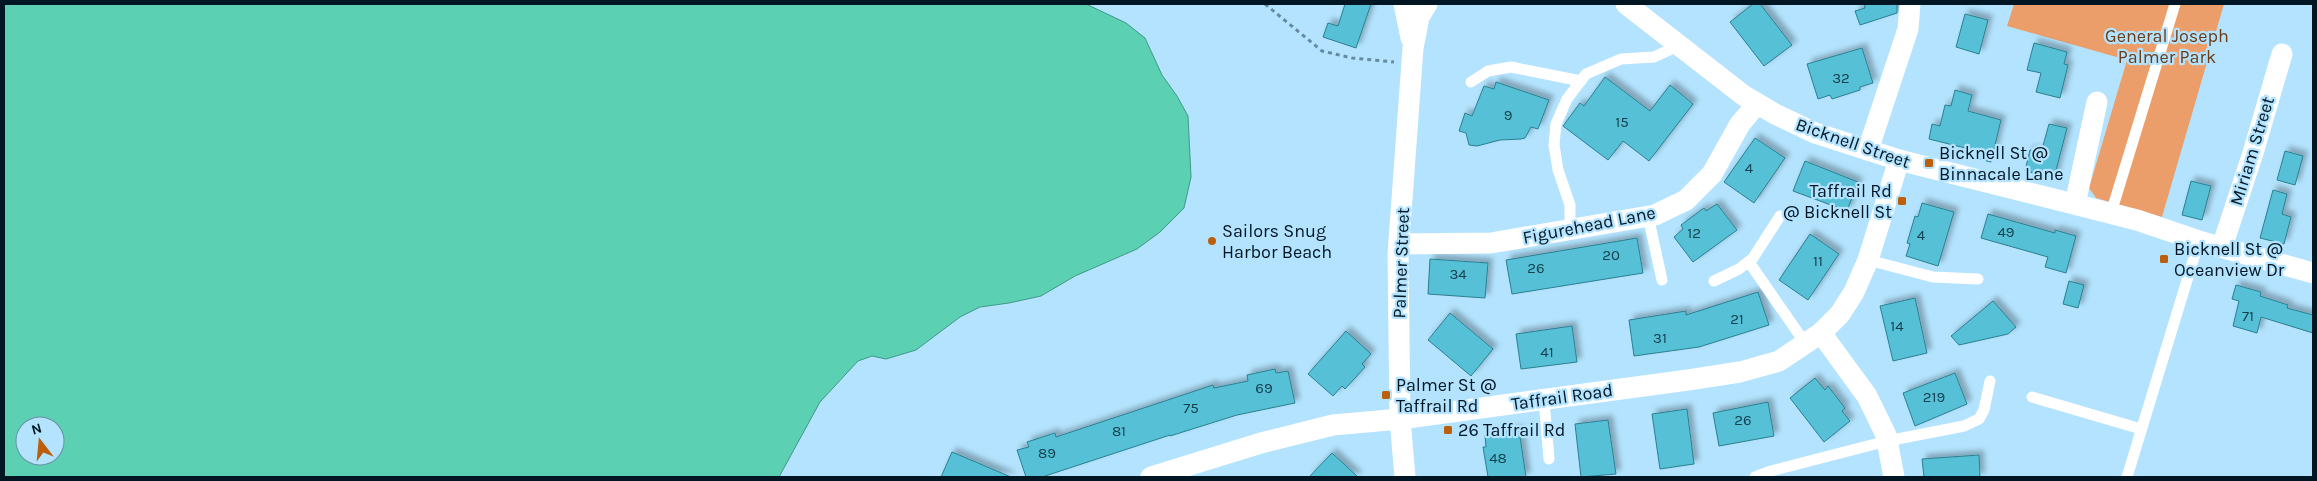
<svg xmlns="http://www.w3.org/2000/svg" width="2317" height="481" font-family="Karla,sans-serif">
	<defs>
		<filter id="shadow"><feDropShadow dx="4.5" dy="-4.5" stdDeviation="2.5" flood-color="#0004"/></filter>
	</defs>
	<rect width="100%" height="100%" fill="#b3e3fe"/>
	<!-- green -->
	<path fill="#ec9e6a" d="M2014,4H2224L2162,217L2096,198L2089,188L2127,60L2007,26Z"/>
	<!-- water -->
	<path fill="#5bd0b2" stroke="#409887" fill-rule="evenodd" d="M4,4H1086L1126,23L1145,38L1162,75L1177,96L1188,116L1191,177L1184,208L1160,232L1137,249L1075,276L1041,296L1009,303L980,307L960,317L916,350L886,359L872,356L858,361L820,402L779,477H4ZM25,426H55V456H25Z"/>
	<!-- building -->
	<g fill="#55c0d6" stroke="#2c7f90" filter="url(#shadow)">
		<path d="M1345,4H1371L1356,48L1323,37L1328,23L1338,26Z"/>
		<path d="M1753,4H1760L1792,45L1764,66L1730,22Z"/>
		<path d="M1864,4H1897V13L1860,25L1855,11L1865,8Z"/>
		<path d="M1965,14L1988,20L1979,54L1956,47Z"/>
		<path d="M2034,43L2067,52L2064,64L2068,65L2060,98L2036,92L2041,73L2027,70Z"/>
		<path d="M1862,48L1873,83L1860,87V90L1832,99L1830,95L1818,99L1807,64Z"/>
		<path d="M1605,77L1650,111L1670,85L1693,104L1649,161L1623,141L1608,160L1563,126L1580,103L1584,106Z"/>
		<path d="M1496,82L1549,100L1538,129L1531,127L1525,138L1521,139L1500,140L1477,146L1469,145L1466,133L1459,131L1465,113L1472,116L1484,86L1494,89Z"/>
		<path d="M1955,90L1972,95L1968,111L2001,120L1991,162L1975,158L1977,151L1929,139L1932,124L1940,126L1945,105L1951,106Z"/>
		<path d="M2049,124L2067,128L2054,178L2025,171L2030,150L2041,153Z"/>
		<path d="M1755,138L1785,158L1754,203L1724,182Z"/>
		<path d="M2285,151L2303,156L2295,185L2277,180Z"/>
		<path d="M1805,161L1858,182L1847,211L1793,191Z"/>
		<path d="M2191,181L2211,186L2202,220L2182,215Z"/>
		<path d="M2273,190L2287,194L2282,214L2291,217L2284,244L2260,238Z"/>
		<path d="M1922,203L1954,212L1938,266L1906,256L1910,244L1907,243L1915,216L1918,217Z"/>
		<path d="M1717,204L1737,230L1693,262L1674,237L1683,229L1681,225L1704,208L1706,211Z"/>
		<path d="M1988,214L2055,233V230L2076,236L2066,273L2045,267L2048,257L1981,238Z"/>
		<path d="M1810,234L1839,254L1808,300L1779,280Z"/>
		<path d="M1637,238L1643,273L1512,294L1506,260Z"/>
		<path d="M1430,259L1488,263L1485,298L1428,294Z"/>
		<path d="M2069,281L2084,285L2078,308L2063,304Z"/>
		<path d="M2236,285L2261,292L2260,296L2288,305L2287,308L2313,315V333L2261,317L2257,333L2233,326L2239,301L2232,299Z"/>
		<path d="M1758,292L1769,325L1699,347L1634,356L1629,320L1686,311V315Z"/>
		<path d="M1915,298L1927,353L1893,361L1880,306Z"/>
		<path d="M1993,301L2016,327L2008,334L1959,345L1951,336Z"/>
		<path d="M1450,313L1493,349L1471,376L1428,340Z"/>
		<path d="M1572,326L1577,362L1521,369L1516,334Z"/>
		<path d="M1346,331L1371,354L1362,364L1365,367L1345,389L1342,386L1333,396L1308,374Z"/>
		<path d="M1275,369L1276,373L1288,371L1295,403L1237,415L1170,436V435L1042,477H1026L1017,450L1029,447L1027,442L1055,433L1056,437L1213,385L1214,388L1248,381L1247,375Z"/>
		<path d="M1955,373L1967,404L1915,426L1903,393Z"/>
		<path d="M1815,378L1825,390L1828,386L1845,408L1842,411L1850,421L1824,442L1790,398Z"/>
		<path d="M1768,402L1774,436L1719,446L1713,413Z"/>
		<path d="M1687,409L1694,464L1660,469L1652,414Z"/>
		<path d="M1608,420L1616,474L1581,477L1575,424Z"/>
		<path d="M1519,430L1526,477H1488L1483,447H1486L1485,435Z"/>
		<path d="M952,452L1011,477H941Z"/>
		<path d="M1332,453L1358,477H1309Z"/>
		<path d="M1979,455L1980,477H1924L1922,459Z"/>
	</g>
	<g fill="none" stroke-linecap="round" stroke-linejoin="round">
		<!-- path -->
		<path stroke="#668ba0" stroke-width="3" stroke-dasharray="4 4" stroke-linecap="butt" d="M1265,4L1322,51L1352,58L1394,62"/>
		<!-- service -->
		<g stroke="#fff" stroke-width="11">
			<path d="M1471,82L1488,71L1511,67L1581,81"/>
			<path d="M2111,213L2175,4"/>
			<path d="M1648,216L1662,280"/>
			<path d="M1570,230V205L1558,170L1554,145L1556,124L1567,99L1586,74L1621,59L1654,57L1680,45"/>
			<path d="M1868,260L1933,277L1978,279"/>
			<path d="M1749,262L1805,343"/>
			<path d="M1714,281L1739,269L1753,258L1780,216"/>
			<path d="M2032,397L2141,429"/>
			<path d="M1544,400L1549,459"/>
			<path d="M1755,477L1771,471L1887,441L1964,426L1979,419L1984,410L1990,381"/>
			<path d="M2127,477L2199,241"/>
		</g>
		<!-- minor -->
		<g stroke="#fff" stroke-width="21">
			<path d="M1404,4L1411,38"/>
			<path d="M1626,4L1743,95L1775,114L1815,133L1899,160L2137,220L2199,241L2313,273"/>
			<path d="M1868,150L1908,29L1910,4"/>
			<path d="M2075,204L2097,102"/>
			<path d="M1399,244L1491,243L1655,215L1686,200L1712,174L1740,124L1757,104"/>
			<path d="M2222,247L2253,153L2282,54"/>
			<path d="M1821,333L1867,396L1886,435L1894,477"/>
			<path d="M1151,477L1261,443L1333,425L1400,419L1688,380L1740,372L1779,361L1821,333L1840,314L1854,292L1868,260L1899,160"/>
			<path d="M1405,477L1400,419L1398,254L1413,48L1419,17L1427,4"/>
		</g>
	</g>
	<!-- markers -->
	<g fill="#bb5f0a" stroke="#b3e3fe" stroke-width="2">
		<rect x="1924" y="158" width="10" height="10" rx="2.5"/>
		<rect x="1897" y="196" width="10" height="10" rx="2.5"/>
		<circle cx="1212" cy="241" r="5"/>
		<rect x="2159" y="254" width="10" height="10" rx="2.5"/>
		<rect x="1381" y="390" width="10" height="10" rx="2.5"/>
		<rect x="1443" y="425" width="10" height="10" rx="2.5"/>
	</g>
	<g text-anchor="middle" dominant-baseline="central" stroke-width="4.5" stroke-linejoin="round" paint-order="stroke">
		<!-- number labels -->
		<g font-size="15" fill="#154050">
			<text x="1841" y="78">32</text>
			<text x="1508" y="115">9</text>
			<text x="1622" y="122">15</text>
			<text x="1749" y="168">4</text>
			<text x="2006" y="232">49</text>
			<text x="1694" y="233">12</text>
			<text x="1921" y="235">4</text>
			<text x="1611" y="255">20</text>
			<text x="1818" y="261">11</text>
			<text x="1536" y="268">26</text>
			<text x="1458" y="274">34</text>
			<text x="2248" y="316">71</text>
			<text x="1737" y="319">21</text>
			<text x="1897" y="326">14</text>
			<text x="1660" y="338">31</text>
			<text x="1547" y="352">41</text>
			<text x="1264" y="388">69</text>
			<text x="1934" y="397">219</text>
			<text x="1191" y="408">75</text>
			<text x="1743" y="420">26</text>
			<text x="1119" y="431">81</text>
			<text x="1047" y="453">89</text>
			<text x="1498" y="458">48</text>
		</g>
		<!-- park labels -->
		<g font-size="18" fill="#6e3b15" stroke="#b3e3fe">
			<text x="2167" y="36">General Joseph<tspan x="2167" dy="21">Palmer Park</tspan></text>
		</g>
		<!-- street labels -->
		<g font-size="18" fill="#001623" stroke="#b3e3fe">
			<text transform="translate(1853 143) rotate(19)">Bicknell Street</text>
			<text transform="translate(2252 151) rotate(-73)">Miriam Street</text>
			<text transform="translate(1589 225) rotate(-11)">Figurehead Lane</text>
			<text transform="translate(1401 263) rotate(-88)">Palmer Street</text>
			<text transform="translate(1562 397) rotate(-8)">Taffrail Road</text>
		</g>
		<!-- poi labels -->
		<g font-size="18" fill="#001623" stroke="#b3e3fe" text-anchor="start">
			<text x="1939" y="153">Bicknell St @<tspan x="1939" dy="21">Binnacale Lane</tspan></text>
			<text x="1892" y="191" text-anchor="end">Taffrail Rd<tspan x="1892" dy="21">@ Bicknell St</tspan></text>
			<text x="1222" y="231">Sailors Snug<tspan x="1222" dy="21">Harbor Beach</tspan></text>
			<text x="2174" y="249">Bicknell St @<tspan x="2174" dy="21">Oceanview Dr</tspan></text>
			<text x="1396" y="385">Palmer St @<tspan x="1396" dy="21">Taffrail Rd</tspan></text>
			<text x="1458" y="430">26 Taffrail Rd</text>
		</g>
	</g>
	<!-- border -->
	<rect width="2317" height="481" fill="none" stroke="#001623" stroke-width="10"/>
	<!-- north arrow -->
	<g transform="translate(40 441) rotate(344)"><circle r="24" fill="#b3e3fe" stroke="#6b91a6"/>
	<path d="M0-4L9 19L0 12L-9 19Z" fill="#bb5f0a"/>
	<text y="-8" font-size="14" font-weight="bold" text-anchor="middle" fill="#001623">N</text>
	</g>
</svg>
